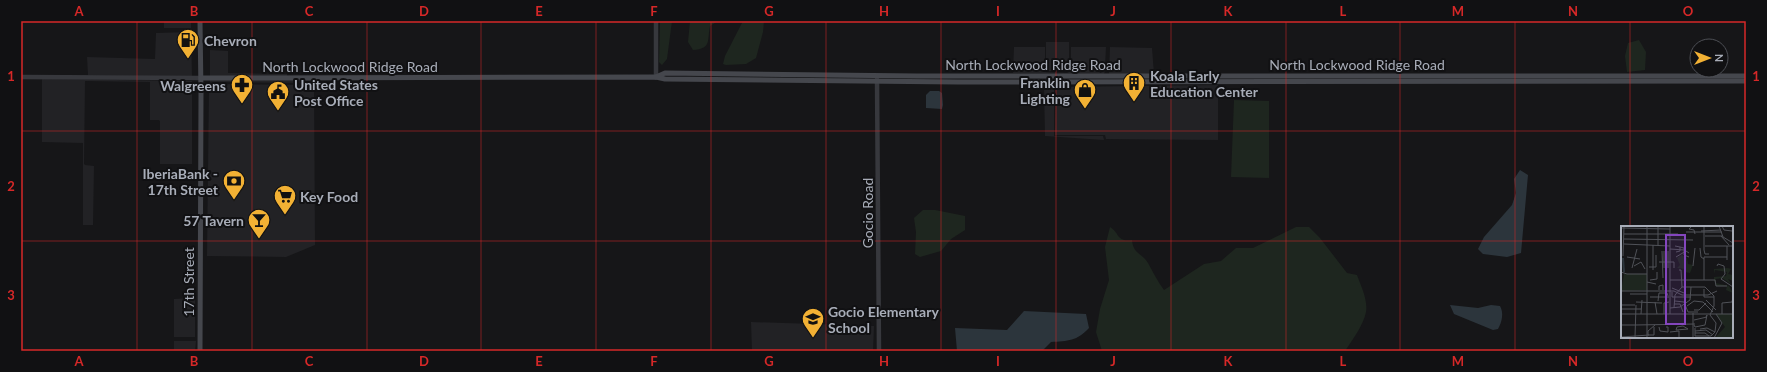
<svg xmlns="http://www.w3.org/2000/svg" width="1767" height="372" font-family="Lato,sans-serif">
	<rect width="100%" height="100%" fill="#161618"/>
	<!-- built -->
	<g fill="#222225">
		<rect x="164" y="21" width="27" height="7"/>
		<path d="M191,32L192,77L88,75L87,57L155,59L156,33Z"/>
		<rect x="1046" y="42" width="23" height="29"/>
		<path d="M1014,47H1045V72L1067,73L1071,71V47H1106L1105,67H1102L1099,71L1100,73L1105,71L1104,74L1013,73Z"/>
		<path d="M1110,47L1152,48L1154,74H1109Z"/>
		<path d="M210,50L228,51V73L287,74V76H210Z"/>
		<path d="M42,79L192,81V164H160V121L159,120H150V82L85,81L84,164L85,165L94,166L93,225H83V143L42,142Z"/>
		<path d="M210,80H317V83L214,82L210,85Z"/>
		<path d="M214,84L314,85L315,245L286,257L207,256L209,88Z"/>
		<path d="M1218,85V140L1106,139L1105,135H1055L1056,87Z"/>
		<path d="M1044,87H1054V136H1103L1104,140L1045,136Z"/>
		<path d="M195,298V337H174V299Z"/>
		<path d="M751,322L874,326L873,351H752Z"/>
		<path d="M174,341H196L195,351H174Z"/>
	</g>
	<!-- green -->
	<g fill="#1e261f">
		<path d="M660,21H672L667,59L662,65L659,62Z"/>
		<path d="M690,21H718L710,26C707,40 712,49 693,50L688,42Z"/>
		<path d="M743,21H764L763,32L756,58L746,64L726,65L723,64L725,56Z"/>
		<path d="M1639,40L1646,52L1645,70L1627,72L1625,56L1628,43Z"/>
		<path d="M1234,100L1269,101V178L1231,177Z"/>
		<path d="M923,210H935L965,216V230L951,239L941,251L920,257L915,254L916,232L914,218Z"/>
		<path d="M1110,227C1120,233 1116,242 1132,240C1133,254 1142,253 1148,263C1153,272 1158,282 1164,290L1204,264L1221,261L1236,248H1253L1296,227H1309L1320,238L1347,273L1357,275C1361,286 1368,300 1366,312C1363,326 1353,339 1345,351H1102L1096,332L1100,309L1109,280L1105,247Z"/>
	</g>
	<!-- water -->
	<g fill="#2c353c">
		<path d="M930,91H939L942,93L943,105L942,109L926,108V95Z"/>
		<path d="M1520,170L1528,175L1521,253L1507,257L1483,254L1478,249L1484,237L1512,205L1516,193L1514,179Z"/>
		<path d="M1450,305L1478,308L1491,305L1500,306C1504,313 1502,322 1498,329L1493,330L1454,314Z"/>
		<path d="M1024,311L1086,314L1089,328C1077,341 1068,341 1051,342L1042,351H957L955,328L1007,330Z"/>
	</g>
	<g fill="none" stroke-linecap="round" stroke-linejoin="round">
		<!-- tertiary -->
		<g stroke="#37383d" stroke-width="4.5">
			<path d="M656,21V77"/>
			<path d="M21,77L201,78"/>
			<path d="M877,79L879,351"/>
		</g>
		<!-- secondary -->
		<g stroke="#45474d" stroke-width="5">
			<path d="M200,21L201,93L200,351"/>
			<path d="M656,77L665,73L917,76H1746"/>
			<path d="M201,78L656,77L665,79L958,82L1746,81"/>
		</g>
	</g>
	<!-- grid -->
	<path fill="none" stroke="#d62828" stroke-width="1" stroke-opacity="0.55" d="M137,21V351M252,21V351M367,21V351M481,21V351M596,21V351M711,21V351M826,21V351M941,21V351M1056,21V351M1171,21V351M1286,21V351M1400,21V351M1515,21V351M1630,21V227M21,131H1746M21,241H1622M1732,241H1746M1630,337V351"/>
	<!-- icons -->
	<defs>
		<g id="fuel-pin" transform="scale(1.15)"><path d="M0 17L-7.5 6A9.5 9.5 0 1 1 7.5 6Z" fill="#f2b134" stroke="#111113"/><path d="M-5.5-6h7V0h2V4h1.3V-2.5L3-4.5l.8-.8L6-3V5H2.5V1h-1V6h-7ZM-4.2-4.7v3.2H.2V-4.7Z" fill="#111"/></g>
		<g id="building-pin" transform="scale(1.15)"><path d="M0 17L-7.5 6A9.5 9.5 0 1 1 7.5 6Z" fill="#f2b134" stroke="#111113"/><path d="M-4-6H4V6H1V3H-1V6H-4ZM-2.5-4.3h1.7v1.8h-1.7ZM.8-4.3h1.7v1.8H.8ZM-2.5-1h1.7V.8h-1.7ZM.8-1h1.7V.8H.8Z" fill="#111"/></g>
		<g id="pharmacy-pin" transform="scale(1.15)"><path d="M0 17L-7.5 6A9.5 9.5 0 1 1 7.5 6Z" fill="#f2b134" stroke="#111113"/><path d="M-2-6h4v4h4v4h-4v4h-4v-4h-4v-4h4Z" fill="#111"/></g>
		<g id="shop-pin" transform="scale(1.15)"><path d="M0 17L-7.5 6A9.5 9.5 0 1 1 7.5 6Z" fill="#f2b134" stroke="#111113"/><path d="M-5-2.5h2.3a2.7 3.5 0 0 1 5.4 0H5L5.5 6h-11ZM-1.5-2.5h3a1.5 2.3 0 0 0-3 0Z" fill="#111"/></g>
		<g id="civic-pin" transform="scale(1.15)"><path d="M0 17L-7.5 6A9.5 9.5 0 1 1 7.5 6Z" fill="#f2b134" stroke="#111113"/><path d="M-.6-6.5H3V-4.5H.6V-3L4-1V1h2V6H-6V1h2V-1L-.6-3ZM-1.2 2.5V6h2.4V2.5Z" fill="#111"/></g>
		<g id="bank-pin" transform="scale(1.15)"><path d="M0 17L-7.5 6A9.5 9.5 0 1 1 7.5 6Z" fill="#f2b134" stroke="#111113"/><path d="M-6-4H6V4H-6ZM0-2.3a2.3 2.3 0 1 0 0 4.6a2.3 2.3 0 1 0 0-4.6Z" fill="#111"/></g>
		<g id="supermarket-pin" transform="scale(1.15)"><path d="M0 17L-7.5 6A9.5 9.5 0 1 1 7.5 6Z" fill="#f2b134" stroke="#111113"/><path d="M-6-5.5h2.5l.6 2H6L4.5 2H-2.5L-4.4-4H-6ZM-1.5 3.2a1.3 1.3 0 1 0 .1 0ZM3 3.2a1.3 1.3 0 1 0 .1 0Z" fill="#111"/></g>
		<g id="bar-pin" transform="scale(1.15)"><path d="M0 17L-7.5 6A9.5 9.5 0 1 1 7.5 6Z" fill="#f2b134" stroke="#111113"/><path d="M-6-5H6L.8 .8V4.5H3.5V6h-7V4.5H-.8V.8Z" fill="#111"/></g>
		<g id="school-pin" transform="scale(1.15)"><path d="M0 17L-7.5 6A9.5 9.5 0 1 1 7.5 6Z" fill="#f2b134" stroke="#111113"/><path d="M0-5L7-2L0 1L-7-2ZM-4 1L0 2.5L4 1V4Q0 6-4 4Z" fill="#111"/></g>
	</defs>
	<g fill-rule="evenodd">
		<use href="#fuel-pin" x="188" y="40"/>
		<use href="#building-pin" x="1134" y="83"/>
		<use href="#pharmacy-pin" x="242" y="85"/>
		<use href="#shop-pin" x="1085" y="90"/>
		<use href="#civic-pin" x="278" y="92"/>
		<use href="#bank-pin" x="234" y="181"/>
		<use href="#supermarket-pin" x="285" y="196"/>
		<use href="#bar-pin" x="259" y="220"/>
		<use href="#school-pin" x="813" y="319"/>
	</g>
	<g text-anchor="middle" dominant-baseline="central" stroke-width="4" stroke-linejoin="round" paint-order="stroke">
		<!-- poi labels -->
		<g font-size="14" font-weight="bold" fill="#a8adb8" stroke="#111113" text-anchor="start">
			<text x="204" y="40">Chevron</text>
			<text x="1150" y="75">Koala Early<tspan x="1150" dy="16">Education Center</tspan></text>
			<text x="1070" y="82" text-anchor="end">Franklin<tspan x="1070" dy="16">Lighting</tspan></text>
			<text x="294" y="84">United States<tspan x="294" dy="16">Post Office</tspan></text>
			<text x="226" y="85" text-anchor="end">Walgreens</text>
			<text x="218" y="173" text-anchor="end">IberiaBank -<tspan x="218" dy="16">17th Street</tspan></text>
			<text x="300" y="196">Key Food</text>
			<text x="244" y="220" text-anchor="end">57 Tavern</text>
			<text x="828" y="311">Gocio Elementary<tspan x="828" dy="16">School</tspan></text>
		</g>
		<!-- street labels -->
		<g font-size="14" fill="#a8adb8" stroke="#111113">
			<text x="1033" y="64">North Lockwood Ridge Road</text>
			<text x="1357" y="64">North Lockwood Ridge Road</text>
			<text x="350" y="66">North Lockwood Ridge Road</text>
			<text transform="translate(867 213) rotate(-90)">Gocio Road</text>
			<text transform="translate(188 282) rotate(-90)">17th Street</text>
		</g>
	</g>
	<!-- overview -->
	<g transform="translate(1621 226)">
		<rect width="112" height="112" fill="#161618"/>
		<path d="M61,29L66,32L67,38L72,39L69,47L64,46V43L56,42L59,39L56,32ZM107,42L110,43L107,48L112,49V55L107,53L110,58L101,52L95,53V57L108,60L112,67L105,64L106,60H95L93,54V51L105,50L106,46L94,44L93,48V43ZM3,48H26V64L0,65ZM95,88H112V112H94L104,101Z" fill="#1e261f"/>
		<path fill="none" stroke="#2c353c" stroke-width="2" d="M2,32L3,46"/>
		<path fill="none" stroke="#505258" stroke-width="1" d="M26,0V56L35,58M49,0V88M71,0L68,3L73,4L74,8M83,0V24L84,28H88M98,0L102,11L112,17M101,0L103,4L111,5M0,2L49,3M80,5L100,4M65,6H101M3,8H57M84,10H102M100,10L108,19M3,13L72,14M3,18L49,20M32,19V44M37,19V0M54,20L59,21V25L55,26M84,20H112M106,20V34M59,21L63,22V29L68,31M79,22L80,31L83,33M49,23L64,24M41,25L42,52M2,30L3,0M6,31L19,33M55,31L65,25L68,27M38,36H53V42M13,40L20,36L24,43M72,40L74,22M96,40L97,38L103,40L104,48L100,53L112,61M28,41H35V29M11,42L16,23M43,42V25M45,42V25M47,42V25M58,44H60L61,61H84L93,70V80L89,89L95,97L94,106L90,110H74V102M0,46L6,48H26M29,54L36,53V46M49,54H94L95,60H106M83,54V31H106M51,62L63,67M83,63V71H93M38,64V60L42,59V64M0,65H53L61,69H87L96,65M51,66V71H70M9,68H26M29,71H48M85,74L95,84M37,75L38,67H46L47,70M54,75L63,76L67,86H77M15,76L41,77M34,76L36,88M53,78H59L62,86M1,79H14M66,80L73,75L82,76L92,86M49,82L59,81L69,74L70,61M53,82L54,69L61,61M0,83H20M73,84H78L85,77M0,88H112M20,88L21,74M43,88V77L48,76M101,88V77L111,76L112,71M73,94L86,91M0,99H15M14,99L74,98M73,99L74,101L84,99L86,89L85,91M62,100L67,103L55,104L56,101ZM33,101V109H27V105L34,99M38,101L39,105L47,106V101H45M79,103L86,102L94,106M74,105L85,104L92,109M49,106L58,105V112M74,107H84L88,110M0,111L28,109M14,111L15,79M26,112V56M72,112V87M93,112L101,97L95,88"/>
		<path fill="#8446be" fill-opacity="0.15" stroke="#8446be" stroke-width="2" d="M45,9H64V98H45Z"/>
		<rect width="112" height="112" fill="none" stroke="#a8adb8" stroke-width="2"/>
	</g>
	<!-- border -->
	<rect width="1767" height="372" fill="none" stroke="#111113" stroke-width="44"/>
	<!-- north arrow -->
	<g transform="translate(1709 58) rotate(90)"><circle r="19" fill="#111113" stroke="#4d4f55"/>
	<path d="M0-3L7 15L0 10L-7 15Z" fill="#f2b134"/>
	<text y="-6" font-size="11" font-weight="bold" text-anchor="middle" fill="#a8adb8">N</text>
	</g>
	<rect x="22" y="22" width="1723" height="328" fill="none" stroke="#d62828" stroke-width="1.5"/>
	<g font-size="13" text-anchor="middle" font-weight="bold" fill="#d62828">
		<text x="79" y="16">A</text>
		<text x="194" y="16">B</text>
		<text x="309" y="16">C</text>
		<text x="424" y="16">D</text>
		<text x="539" y="16">E</text>
		<text x="654" y="16">F</text>
		<text x="769" y="16">G</text>
		<text x="884" y="16">H</text>
		<text x="998" y="16">I</text>
		<text x="1113" y="16">J</text>
		<text x="1228" y="16">K</text>
		<text x="1343" y="16">L</text>
		<text x="1458" y="16">M</text>
		<text x="1573" y="16">N</text>
		<text x="1688" y="16">O</text>
		<text x="11" y="81">1</text>
		<text x="1756" y="81">1</text>
		<text x="11" y="191">2</text>
		<text x="1756" y="191">2</text>
		<text x="11" y="300">3</text>
		<text x="1756" y="300">3</text>
		<text x="79" y="366">A</text>
		<text x="194" y="366">B</text>
		<text x="309" y="366">C</text>
		<text x="424" y="366">D</text>
		<text x="539" y="366">E</text>
		<text x="654" y="366">F</text>
		<text x="769" y="366">G</text>
		<text x="884" y="366">H</text>
		<text x="998" y="366">I</text>
		<text x="1113" y="366">J</text>
		<text x="1228" y="366">K</text>
		<text x="1343" y="366">L</text>
		<text x="1458" y="366">M</text>
		<text x="1573" y="366">N</text>
		<text x="1688" y="366">O</text>
	</g>
</svg>
